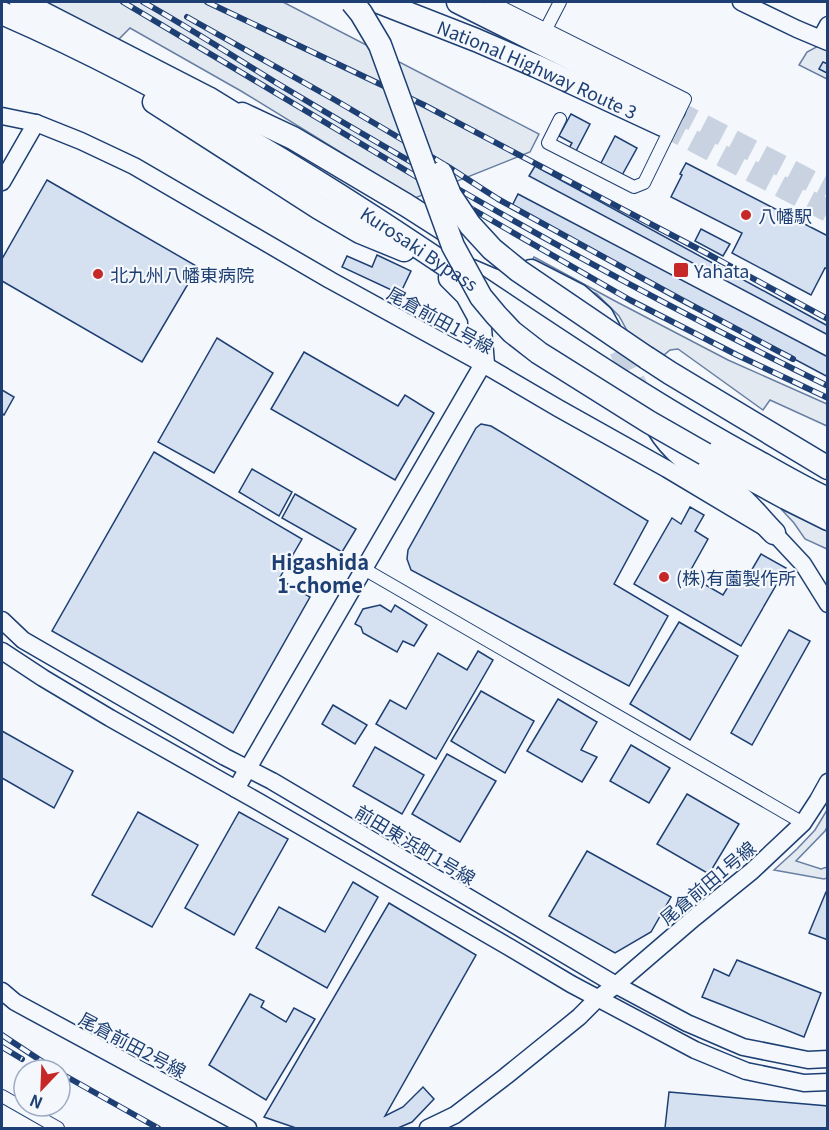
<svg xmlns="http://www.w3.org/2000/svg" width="829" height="1130" font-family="Georgia,'Noto Sans JP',serif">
	<rect width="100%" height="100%" fill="#f4f7fb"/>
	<!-- green -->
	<g fill="#e3e9f0" stroke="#687fa3" stroke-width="1.5">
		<path d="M36,2H283L539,134L530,152L415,198L241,91L130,28L117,41Z"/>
		<path d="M820,45L827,49V79L799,65L807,52Z"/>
		<path d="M534,257L615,301L728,360L827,404V426L770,400L763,410L678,349L670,350L664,355L629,334L619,316L597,294L531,263Z"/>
		<path d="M781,509L827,531V549L805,539L794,523Z"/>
		<path d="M827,810V827L825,831L796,861L821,869L827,867V878L824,879L774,870L797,849L815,830Z"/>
	</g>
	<!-- building -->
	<g fill="#d5e0f0" stroke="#1d3f73" stroke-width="1.5">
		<path d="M823,62L828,64L827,73L819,69Z"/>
		<path d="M571,114L590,124L576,151L569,148L572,143L559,136Z"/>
		<path d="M615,136L637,148L621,177L600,165Z"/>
		<path d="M686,163L828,236V269L825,268L811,295L732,253L742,233L671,197L682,175L680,174Z"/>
		<path d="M535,166L828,326V335L529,176Z"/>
		<path d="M47,180L198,267L142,362L2,281V259Z"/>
		<path d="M518,194L828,357V377L511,208Z"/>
		<path d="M701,229L730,244L723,256L695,241Z"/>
		<path d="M377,255L411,271L400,294L342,267L347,256L372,267Z"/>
		<path d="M217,338L273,373L214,473L158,442Z"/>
		<path d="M304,352L398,406L405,395L434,413L395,480L271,409Z"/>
		<path d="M2,390L14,397L4,415L2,413Z"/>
		<path d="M481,424L491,426L648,521L614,584L668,616L629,686L411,570L407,559L408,550L476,428Z"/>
		<path d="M154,452L302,539L279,579L310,597L233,733L52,631Z"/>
		<path d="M252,469L292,492L279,516L239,492Z"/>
		<path d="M295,494L356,529L342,552L282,518Z"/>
		<path d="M690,507L704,515L695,531L708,539L688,575L723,595L737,572L747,578L761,554L786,568L741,646L634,584L672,518L681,524Z"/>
		<path d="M380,605L391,612L395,605L427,625L414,646L403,641L397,652L363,633L361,627L355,624L363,609Z"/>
		<path d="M679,622L738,656L690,740L630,704Z"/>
		<path d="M789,630L810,641L752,745L731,733Z"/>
		<path d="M478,651L493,660L436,759L376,724L390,700L406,709L438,653L467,670Z"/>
		<path d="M481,691L534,721L505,773L451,741Z"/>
		<path d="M558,699L597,722L581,750L597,757L582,782L527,751Z"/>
		<path d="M333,705L367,725L355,744L322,724Z"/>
		<path d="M2,731L73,771L54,808L2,778Z"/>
		<path d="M631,745L670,768L649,803L610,781Z"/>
		<path d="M375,747L424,775L402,814L353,786Z"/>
		<path d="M447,754L496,781L460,842L412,814Z"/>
		<path d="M687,794L739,824L709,874L657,844Z"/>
		<path d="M138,812L198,845L152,927L92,895Z"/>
		<path d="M239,812L288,839L234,935L185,908Z"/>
		<path d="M587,851L671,897L651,932L615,953L549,916Z"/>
		<path d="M353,882L378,897L327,988L256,948L279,907L325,932Z"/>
		<path d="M826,892H828V940L809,933Z"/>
		<path d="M389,903L476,955L385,1116L403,1107L423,1087L434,1099L412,1122L398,1128H296L264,1117Z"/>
		<path d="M737,960L821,993L804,1037L702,997L714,969L729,976Z"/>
		<path d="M250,994L264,1001L261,1007L286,1022L294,1008L315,1019L266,1100L209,1065Z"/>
		<path d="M669,1092L828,1106V1128H665Z"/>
	</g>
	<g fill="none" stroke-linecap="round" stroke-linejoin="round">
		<!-- highway-tunnel -->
		<g stroke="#c9d2e0" stroke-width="22" stroke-dasharray="22 11" stroke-linecap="butt">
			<path d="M674,110L828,190"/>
			<path d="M663,125L828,211"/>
			<path d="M620,350L643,400"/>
		</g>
		<!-- street casing -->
		<g stroke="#1d3f73" stroke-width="14">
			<g id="street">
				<path d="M491,2L685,99L644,183L634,187L548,143L560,119"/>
				<path d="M546,29L560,2"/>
				<path d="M364,569L803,823"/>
				<path d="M2,1096L58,1128"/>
			</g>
		</g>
		<!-- secondary casing -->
		<g stroke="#1d3f73" stroke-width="19">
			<g id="secondary">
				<path d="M741,2L797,29L828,42"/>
				<path d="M821,38L828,25"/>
				<path d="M2,116L36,123L81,141L134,166L330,280L483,364L558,408L667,469L774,533L803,564L828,604"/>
				<path d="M2,182L36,123"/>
				<path d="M2,620L23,640L225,757L272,781L616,985L687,1023L743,1047L808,1060L828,1059"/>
				<path d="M2,651L43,678L110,718L259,802L509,947L571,984L695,1050L746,1071L804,1083L828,1082"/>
				<path d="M236,789L483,364"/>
				<path d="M2,991L15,1002L248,1128"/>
				<path d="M428,1128L455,1115L506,1076L579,1017L597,999L616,985L694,918L752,871L803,823L818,800L828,782"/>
			</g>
		</g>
		<!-- highway casing -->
		<g stroke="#1d3f73" stroke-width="25">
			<g id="highway">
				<path d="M21,2L208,98L252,125"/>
				<path id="s1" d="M379,2L476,40L536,66L663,125"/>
				<path d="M458,2L674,110"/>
				<path id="s2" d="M2,13C131,69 254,140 373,217C502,301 628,392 764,465C785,477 806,489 828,499"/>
				<path d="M154,102L319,208L360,232L404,250"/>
				<path d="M242,114L293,138L406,205L442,228L480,249L501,258"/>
				<path d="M531,271L578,295L602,316L609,329"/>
				<path d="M450,278L467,295L479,317L483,364"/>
				<path d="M647,358L670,373L828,468"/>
				<path d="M658,428C677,460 706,472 735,493C749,504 761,520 774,533"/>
				<path d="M705,454L786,498L828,519"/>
			</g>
		</g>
		<!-- street -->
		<use href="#street" stroke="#f4f7fb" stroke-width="12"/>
		<!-- secondary -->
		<use href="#secondary" stroke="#f4f7fb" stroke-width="16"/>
		<!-- highway -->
		<use href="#highway" stroke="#f4f7fb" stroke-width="22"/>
		<!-- rail casing -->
		<g stroke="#1d3f73" stroke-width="6">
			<g id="rail">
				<path d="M123,2L427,183L630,300L737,355L828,398"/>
				<path d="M143,2C188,27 231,55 275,82C333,117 392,151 451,185C574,256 700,323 828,386"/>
				<path d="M207,2L424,105L706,253L828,319"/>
				<path d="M187,17L335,100L447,166L498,199L680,299L793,359"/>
				<path d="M2,1035L55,1070"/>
				<path d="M2,1047L22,1059"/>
				<path d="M60,1073L158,1128"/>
			</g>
		</g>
		<!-- rail -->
		<use href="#rail" stroke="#f4f7fb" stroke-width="4" stroke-dasharray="11" stroke-linecap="butt"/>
		<!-- highway-bridge casing -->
		<g stroke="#1d3f73" stroke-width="25" stroke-linecap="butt">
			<g id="highway-bridge">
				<path d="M352,2L361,13L380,45L453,246L481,297L496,315L512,332L539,353L649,422L705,454"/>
				<path d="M441,173L450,195L470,225L492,249L519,271L647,358"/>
			</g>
		</g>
		<!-- highway-bridge -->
		<use href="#highway-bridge" stroke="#f4f7fb" stroke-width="22"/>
	</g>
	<!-- markers -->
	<g fill="#c62828" stroke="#f4f7fb" stroke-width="2">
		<circle cx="746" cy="215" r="6"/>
		<rect x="673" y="262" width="16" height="16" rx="3"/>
		<circle cx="98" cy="274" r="6"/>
		<circle cx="664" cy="577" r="6"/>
	</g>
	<g text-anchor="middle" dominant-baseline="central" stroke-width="4.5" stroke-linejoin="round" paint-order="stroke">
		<!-- street labels -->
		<g font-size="18" fill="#1d3f73" stroke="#f4f7fb">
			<text stroke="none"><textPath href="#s1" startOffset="172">National Highway Route 3</textPath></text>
			<text stroke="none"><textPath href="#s2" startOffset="480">Kurosaki Bypass</textPath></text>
			<text transform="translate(441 319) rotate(29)">尾倉前田1号線</text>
			<text transform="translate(416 844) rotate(31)">前田東浜町1号線</text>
			<text transform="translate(707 882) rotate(-40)">尾倉前田1号線</text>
			<text transform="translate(133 1044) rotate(28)">尾倉前田2号線</text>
		</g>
		<!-- poi labels -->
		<g font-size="18" fill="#1d3f73" stroke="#f4f7fb" text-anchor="start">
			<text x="758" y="215">八幡駅</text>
			<text x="694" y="270">Yahata</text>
			<text x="110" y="274">北九州八幡東病院</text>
			<text x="676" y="577">(株)有薗製作所</text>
		</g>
		<!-- neighbourhood labels -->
		<g font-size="20" font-weight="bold" fill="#1d3f73" stroke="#f4f7fb">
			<text x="320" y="561">Higashida<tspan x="320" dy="23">1-chome</tspan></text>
		</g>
	</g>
	<!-- border -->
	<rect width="829" height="1130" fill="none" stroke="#1d3f73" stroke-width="6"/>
	<!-- north arrow -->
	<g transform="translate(42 1088) rotate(203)"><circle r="28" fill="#f4f7fb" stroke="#9eadc5" stroke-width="1.5"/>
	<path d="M0-4.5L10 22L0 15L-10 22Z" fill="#c62828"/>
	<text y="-9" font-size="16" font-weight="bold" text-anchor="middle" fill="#1d3f73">N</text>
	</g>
</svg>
